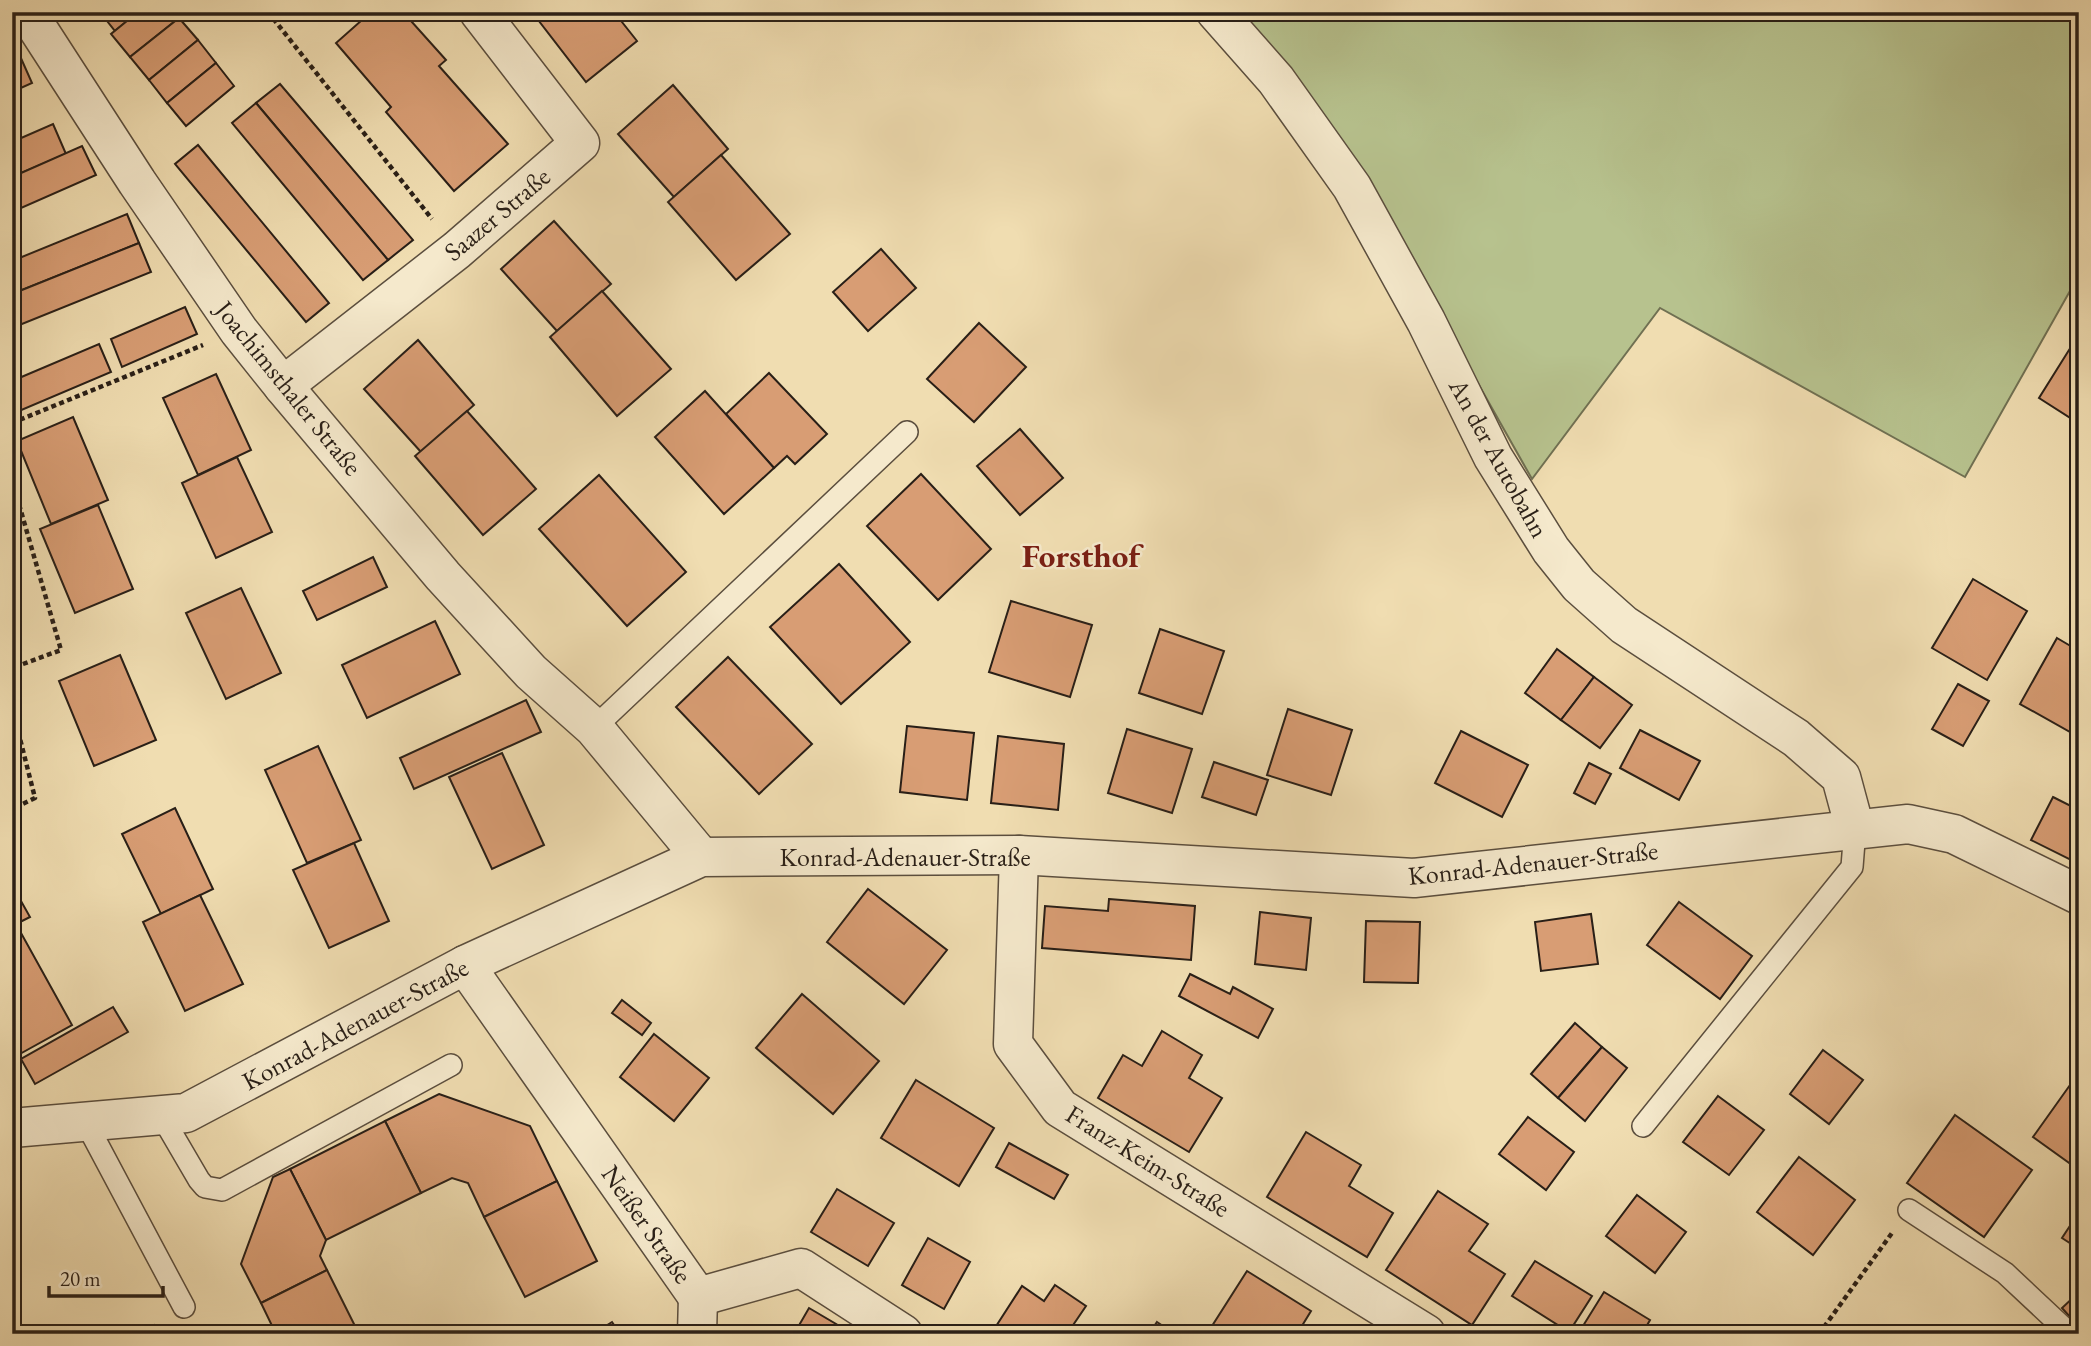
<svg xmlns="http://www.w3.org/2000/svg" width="2091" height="1346" font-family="'EB Garamond',serif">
	<rect width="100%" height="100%" fill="#f0ddb1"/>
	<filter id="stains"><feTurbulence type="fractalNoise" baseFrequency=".00286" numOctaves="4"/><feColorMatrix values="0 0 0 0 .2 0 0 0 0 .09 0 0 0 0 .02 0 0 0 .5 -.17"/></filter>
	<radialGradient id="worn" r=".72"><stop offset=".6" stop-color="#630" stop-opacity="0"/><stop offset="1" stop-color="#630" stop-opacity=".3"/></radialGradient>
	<!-- green -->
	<path fill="#b7c28e" stroke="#707052" stroke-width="2" d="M1236,12H2079V275L1965,477L1660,308L1532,479L1363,180Z"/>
	<!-- building -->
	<g fill="#d89d74" stroke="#291f17" stroke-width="2">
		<path d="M100,12H138L115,31Z"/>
		<path d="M138,12H175L179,18L130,57L111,34Z"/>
		<path d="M371,12H403L446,60L439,66L508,144L454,191L386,112L391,107L336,43Z"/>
		<path d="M532,12H614L637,41L586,82Z"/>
		<path d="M179,18L198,40L149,80L130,57Z"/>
		<path d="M198,40L216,63L167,103L149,80Z"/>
		<path d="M20,56L32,83L12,92V59Z"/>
		<path d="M216,63L234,86L186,126L167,103Z"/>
		<path d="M280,84L413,240L388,260L256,103Z"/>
		<path d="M673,85L728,149L674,197L618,134Z"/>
		<path d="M256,103L388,260L363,280L232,123Z"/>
		<path d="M53,124L66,154L12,177V142Z"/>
		<path d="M198,145L329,303L306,322L175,164Z"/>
		<path d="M82,146L96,175L12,212V177Z"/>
		<path d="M721,155L790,234L736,280L668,202Z"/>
		<path d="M127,214L139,243L12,294V261Z"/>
		<path d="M554,221L611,284L557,331L501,269Z"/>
		<path d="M139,243L151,272L12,328V294Z"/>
		<path d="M881,249L916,288L868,331L833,292Z"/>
		<path d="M602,291L671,369L617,416L550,337Z"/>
		<path d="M185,307L197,334L122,367L111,339Z"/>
		<path d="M979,323L1026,367L974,422L927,379Z"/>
		<path d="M418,340L474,405L421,452L364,389Z"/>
		<path d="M2074,342L2079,345V408L2072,419L2039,398Z"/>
		<path d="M99,344L111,372L12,414V381Z"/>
		<path d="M769,373L827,434L795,464L787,456L774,468L726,414Z"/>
		<path d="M216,374L251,450L198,475L163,398Z"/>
		<path d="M705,391L774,468L724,514L655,437Z"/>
		<path d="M467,411L536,489L483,535L415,456Z"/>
		<path d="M73,417L108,500L51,524L17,441Z"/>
		<path d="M1020,429L1063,478L1020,515L977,466Z"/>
		<path d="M237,457L272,532L216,558L182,483Z"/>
		<path d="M921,474L991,549L938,600L867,526Z"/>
		<path d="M599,475L686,572L627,626L539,529Z"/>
		<path d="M98,505L133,589L75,613L40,529Z"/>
		<path d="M373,557L387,587L317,620L303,591Z"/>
		<path d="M839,564L910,642L841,704L770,627Z"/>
		<path d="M1973,579L2027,611L1987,680L1932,648Z"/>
		<path d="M241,588L281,673L226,699L186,613Z"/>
		<path d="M1011,601L1092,625L1070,697L989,672Z"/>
		<path d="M435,621L460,674L367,718L342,665Z"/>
		<path d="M1160,629L1224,651L1202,714L1139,693Z"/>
		<path d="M2057,638L2079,651V737L2020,704Z"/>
		<path d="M1557,649L1594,677L1561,720L1525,693Z"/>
		<path d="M120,655L156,740L94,766L59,681Z"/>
		<path d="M728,657L812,744L759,794L676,707Z"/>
		<path d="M1594,677L1632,705L1600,748L1561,720Z"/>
		<path d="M1958,684L1989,701L1963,746L1932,729Z"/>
		<path d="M526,700L541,732L414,789L400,758Z"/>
		<path d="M1288,709L1352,730L1331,795L1267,775Z"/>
		<path d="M907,726L974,733L967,800L900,792Z"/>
		<path d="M1127,729L1192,749L1172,813L1108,793Z"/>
		<path d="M1640,730L1700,761L1679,800L1620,768Z"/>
		<path d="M1461,731L1528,765L1502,817L1435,783Z"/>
		<path d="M998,736L1064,744L1058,810L991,803Z"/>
		<path d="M318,746L361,840L307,863L265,770Z"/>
		<path d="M502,753L544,845L492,869L449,777Z"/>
		<path d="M1214,762L1268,780L1256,815L1202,797Z"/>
		<path d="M1589,763L1611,774L1595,804L1574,793Z"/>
		<path d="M2053,797L2079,810V864L2031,840Z"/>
		<path d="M175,808L213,889L161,914L122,834Z"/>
		<path d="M354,843L389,921L329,948L293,870Z"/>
		<path d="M12,885L30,917L16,924L72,1025L18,1055L12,1044Z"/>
		<path d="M868,889L947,950L904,1004L827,942Z"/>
		<path d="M200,895L243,984L185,1011L143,922Z"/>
		<path d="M1109,899L1195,906L1191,960L1042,948L1045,906L1108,911Z"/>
		<path d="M1679,902L1752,956L1720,999L1647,945Z"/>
		<path d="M1260,912L1311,918L1306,970L1255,964Z"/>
		<path d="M1591,914L1598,964L1541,971L1535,922Z"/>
		<path d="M1366,921L1420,922L1418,983L1364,982Z"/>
		<path d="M1190,974L1230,994L1233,987L1273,1009L1258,1038L1179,996Z"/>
		<path d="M802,994L879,1061L833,1114L756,1048Z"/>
		<path d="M622,1000L651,1023L642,1035L612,1013Z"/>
		<path d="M113,1007L128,1032L35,1084L21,1059Z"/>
		<path d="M1575,1023L1602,1047L1558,1098L1531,1074Z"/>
		<path d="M1162,1031L1202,1055L1189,1078L1222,1098L1189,1152L1098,1098L1123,1055L1142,1066Z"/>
		<path d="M654,1034L709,1078L674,1121L620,1077Z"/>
		<path d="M1602,1047L1627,1068L1585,1121L1558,1098Z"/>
		<path d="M1823,1050L1863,1080L1829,1124L1790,1094Z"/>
		<path d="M916,1080L994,1128L959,1186L881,1138Z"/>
		<path d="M2070,1085L2079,1091V1170L2033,1137Z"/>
		<path d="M439,1094L530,1126L557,1181L484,1217L468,1183L452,1178L421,1193L385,1121Z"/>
		<path d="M1718,1096L1764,1130L1729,1175L1683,1142Z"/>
		<path d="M1955,1115L2032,1170L1984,1237L1907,1183Z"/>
		<path d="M1528,1117L1574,1152L1546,1190L1499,1154Z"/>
		<path d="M385,1121L421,1193L326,1240L290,1169Z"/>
		<path d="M1306,1132L1361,1165L1349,1186L1393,1213L1367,1257L1267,1197Z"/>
		<path d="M1009,1143L1068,1175L1054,1199L996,1167Z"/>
		<path d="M1799,1157L1855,1200L1813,1255L1757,1212Z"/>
		<path d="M290,1169L326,1240L320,1256L327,1270L261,1303L241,1264L273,1177Z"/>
		<path d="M557,1181L597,1261L525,1297L484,1217Z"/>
		<path d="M837,1189L894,1223L868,1266L811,1232Z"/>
		<path d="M1438,1191L1488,1224L1469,1251L1505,1274L1472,1325L1386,1270Z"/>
		<path d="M1637,1195L1686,1232L1655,1273L1606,1236Z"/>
		<path d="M2079,1212V1249L2062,1238Z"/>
		<path d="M928,1238L970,1262L944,1309L902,1285Z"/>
		<path d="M1535,1261L1592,1296L1569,1332L1512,1296Z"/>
		<path d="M327,1270L359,1334H276L261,1303Z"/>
		<path d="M1247,1271L1311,1311L1297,1334H1224L1212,1326Z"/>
		<path d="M1055,1285L1086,1306L1067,1334H991L1022,1286L1044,1301Z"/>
		<path d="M1604,1292L1650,1320L1642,1334H1578Z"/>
		<path d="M2079,1292V1327L2062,1308Z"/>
		<path d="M809,1308L853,1334H794Z"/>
		<path d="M612,1322L620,1334H593Z"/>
		<path d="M1157,1322L1175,1334H1149Z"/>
		<path d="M154,1325L159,1334H137Z"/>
	</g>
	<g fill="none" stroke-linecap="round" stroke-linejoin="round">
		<!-- lane casing -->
		<g stroke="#5b4e3e" stroke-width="24">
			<g id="lane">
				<path d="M594,728L907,432"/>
				<path d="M161,1115L199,1180L205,1187L222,1190L451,1065"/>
				<path d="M85,1121L184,1307"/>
				<path d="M1643,1126L1852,867L1855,829"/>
				<path d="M1909,1210L2005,1273L2070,1334"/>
			</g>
		</g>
		<!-- street casing -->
		<g stroke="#5b4e3e" stroke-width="41">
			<g id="street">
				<path d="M27,12L137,182L239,331L283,386L443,576L531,672L594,728L701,857"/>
				<path d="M1216,12L1276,80L1352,187L1426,321L1493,457L1551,550L1579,585L1624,625L1796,738L1841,777L1855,829"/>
				<path d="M283,386L457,250L580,143L479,12"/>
				<path d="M1019,855L1013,1044L1060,1108L1426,1334"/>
				<path d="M465,965L698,1297L801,1268L903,1334"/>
				<path d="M12,1128L186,1113L465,965L701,857L1019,855L1414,878L1908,824L1954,834L2079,895"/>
				<path d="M697,1334L698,1297"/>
			</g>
		</g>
		<!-- path -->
		<g stroke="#291f17" stroke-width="4.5" stroke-dasharray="5 3.5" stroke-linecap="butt">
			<path d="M268,12L432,219"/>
			<path d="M12,423L203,345"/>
			<path d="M12,480L61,650L12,668"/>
			<path d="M12,707L35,798L12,809"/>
			<path d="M1819,1334L1892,1233"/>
		</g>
		<!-- lane -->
		<use href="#lane" stroke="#f5e9cc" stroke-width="21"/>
		<!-- street -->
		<use href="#street" stroke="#f5e9cc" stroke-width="38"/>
	</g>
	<g text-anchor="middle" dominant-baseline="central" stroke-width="5" stroke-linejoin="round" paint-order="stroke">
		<!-- street labels -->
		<g font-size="26" fill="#291f17" stroke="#f5e9cc">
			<text transform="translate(497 214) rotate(-40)">Saazer Straße</text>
			<text transform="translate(289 388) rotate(51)">Joachimsthaler Straße</text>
			<text transform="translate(1499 458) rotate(61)">An der Autobahn</text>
			<text x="905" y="857">Konrad-Adenauer-Straße</text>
			<text transform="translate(1533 863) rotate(-6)">Konrad-Adenauer-Straße</text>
			<text transform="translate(355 1024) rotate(-28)">Konrad-Adenauer-Straße</text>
			<text transform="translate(1148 1161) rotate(32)">Franz-Keim-Straße</text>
			<text transform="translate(647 1224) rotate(55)">Neißer Straße</text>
		</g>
		<!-- district labels -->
		<g font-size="33" font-weight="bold" fill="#7a1f14" stroke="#f5e9cc">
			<text x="1081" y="555">Forsthof</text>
		</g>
	</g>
	<!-- margin -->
	<rect width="2091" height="1346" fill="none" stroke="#f0ddb1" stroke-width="42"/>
	<rect x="14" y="14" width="2063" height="1318" fill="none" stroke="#291f17" stroke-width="3.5"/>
	<rect x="21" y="21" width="2049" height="1304" fill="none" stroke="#291f17" stroke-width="2"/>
	<!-- scale -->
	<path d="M49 1286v10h114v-10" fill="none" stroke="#291f17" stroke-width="3.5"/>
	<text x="60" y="1286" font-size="21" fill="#291f17" stroke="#f5e9cc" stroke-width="5" paint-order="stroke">20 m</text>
	<rect width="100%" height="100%" filter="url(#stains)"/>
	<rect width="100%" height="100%" fill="url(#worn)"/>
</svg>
